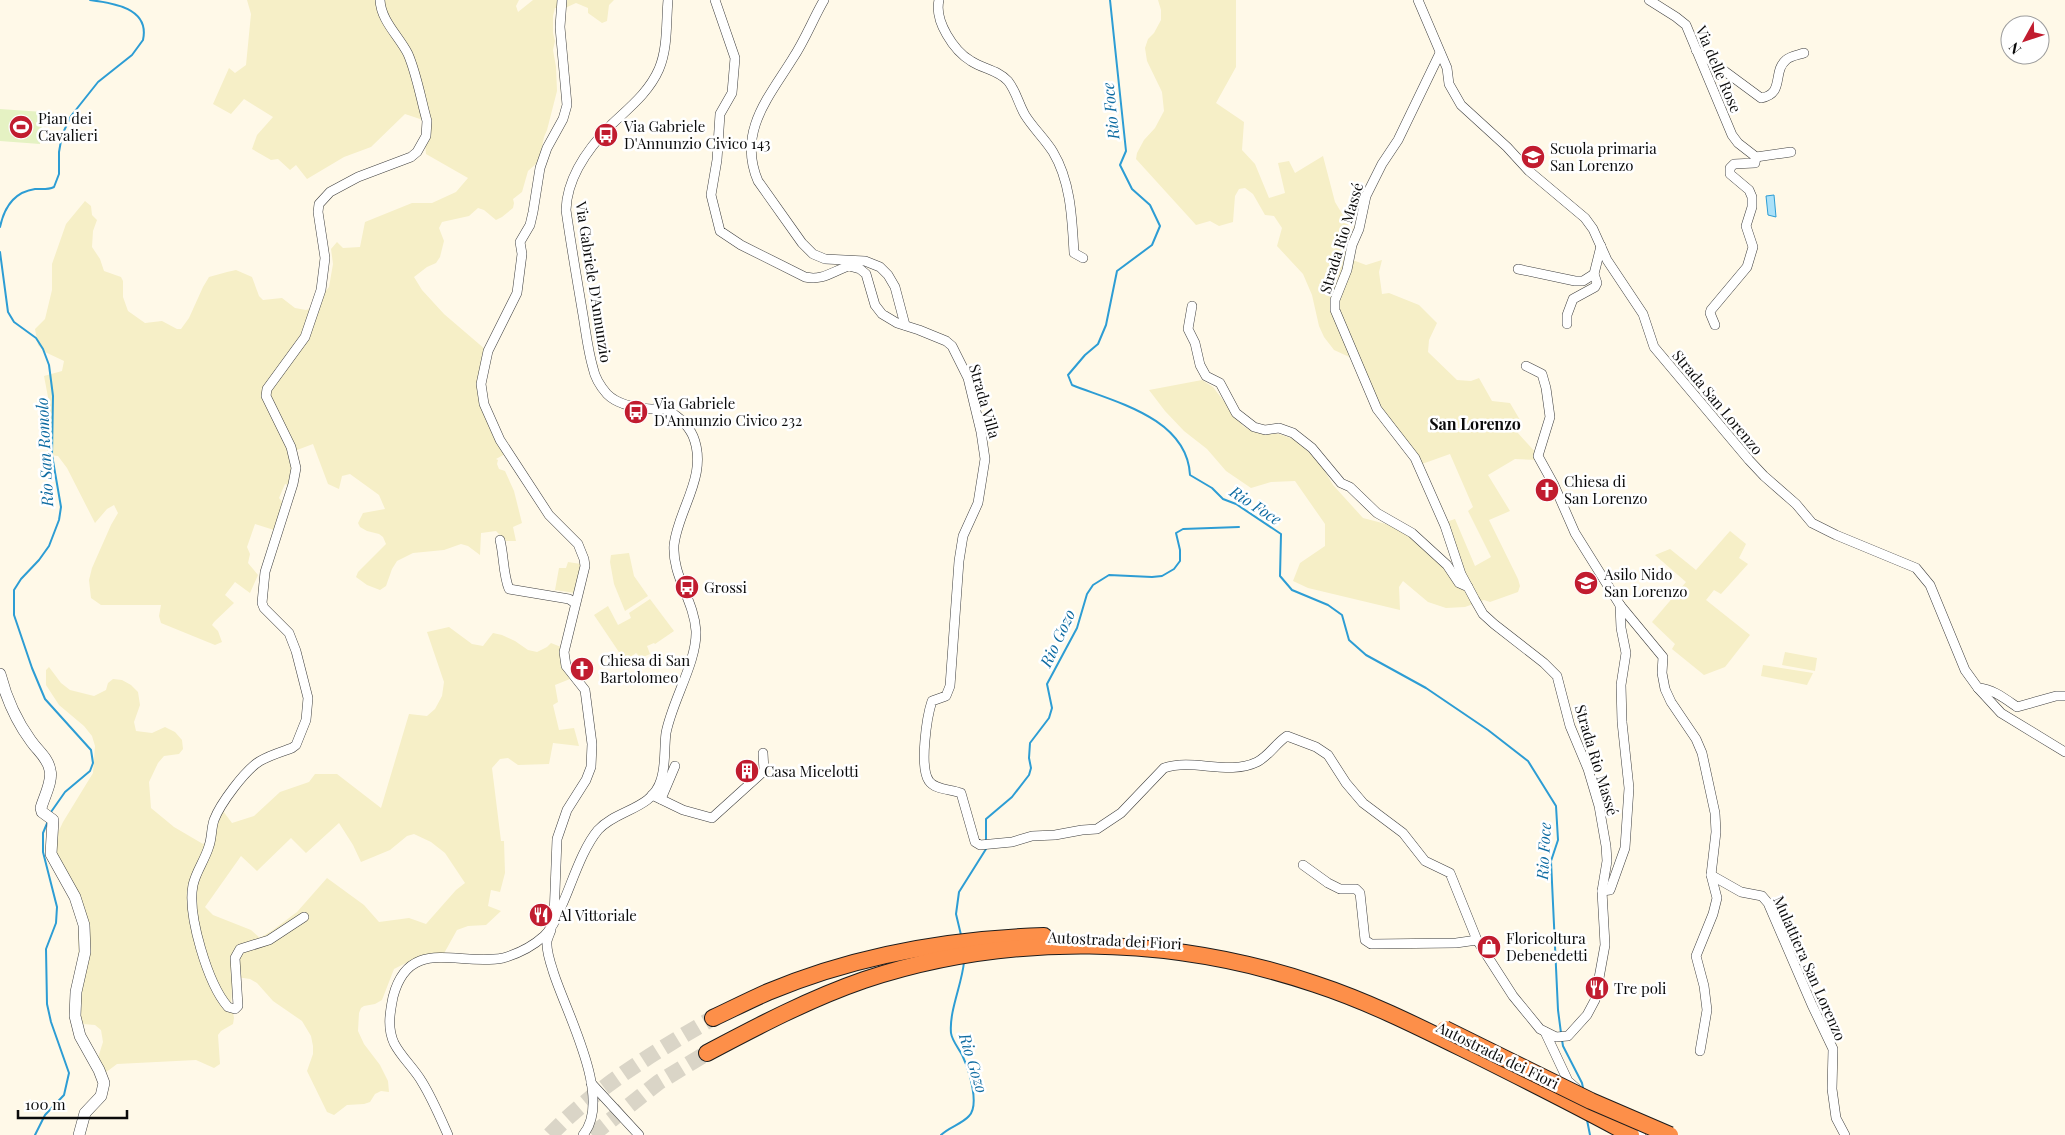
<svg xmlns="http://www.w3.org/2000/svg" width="2065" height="1135" font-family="'Playfair Display',serif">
	<rect width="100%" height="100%" fill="#fff9e8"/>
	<!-- farmland -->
	<g fill="#f6efc7" fill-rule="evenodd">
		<path d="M247,0H519L516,6L518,12L533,0H614L609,5L607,21L602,23L588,13V8L576,3L565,8H555L553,16V33L555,41L553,50L556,67L557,91L547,130L544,137L539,161L528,171L522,192L513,199L514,203L513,208L502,217L496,220L484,210L478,208L469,216L442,222L439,228L444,241L440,257L436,263L427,267L414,277L422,290L444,314L486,350L480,379L505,454L496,459L498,460L497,464L499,469L505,471L514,491L522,523L513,527L516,541H506L496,531L481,533L480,555L468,546L461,544L444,550L413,553L397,561L392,569L386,586L380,590L367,585L356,577L358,572L386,544L383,537L379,534L367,531L360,527L358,523L363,513L385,509L379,495L350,474L342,476L339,489L328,484L313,444L289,453L293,467L289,485L285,484L279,498L283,503L274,530L255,524L247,547L250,554L248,563L258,575L250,593L235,582L225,595L234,603L214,622L212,625L218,631L222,642L215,645L161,623L159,616L161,605H101L91,598L89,580L92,568L111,525L118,513L114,505L107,509L95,523L67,468L58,456L49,455L43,436L48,397L44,376L62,371L64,361L45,352L38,345L35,329L45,319L52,290V264L66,224L85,201L91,206L92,215L97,220L93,231L92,247L100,259L104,271L121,277L123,281V297L128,311L145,323L162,321L177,329H181L189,318L203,287L209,277L227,272L236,270L252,277L259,296L263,300L282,298L295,308L306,310L311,308L329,287L333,264L331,249L337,242L343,248L360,247L365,222L412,203H432L456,192L468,178L426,154L423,120L405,114L371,147L344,157L307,179L296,165L290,170L278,159L271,160L252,149L257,135L273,117L244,99L231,114L213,104L229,68L235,73L246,65L251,14Z"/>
		<path d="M1158,0H1236V67L1216,103L1244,122L1242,150L1255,164L1269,198L1285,193L1278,163L1289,161L1295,173L1323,156L1335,202L1347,222L1352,236L1350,259L1366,265L1382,260L1379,272L1382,294L1389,293L1419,305L1437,323L1429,340L1428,352L1457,380L1471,381L1479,378L1492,401L1510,403L1520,420L1517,432L1537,454L1539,460L1515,459L1488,475L1510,511L1489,520L1518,579L1520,586L1518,592L1490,602L1484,600L1465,607L1446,608L1428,602L1403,581L1399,587L1400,610L1308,588L1293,581L1300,563L1325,546V524L1295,481L1271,482L1251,488L1226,471L1207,449L1184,431L1165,411L1149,390L1202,380L1213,387L1243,426L1253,432L1279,434L1296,440L1320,463L1333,485L1363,518L1386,524L1407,534L1428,550L1454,580L1462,576L1443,523L1455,519L1475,566L1491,557L1468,511L1473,507L1450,454L1422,464L1387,427L1356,360L1334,350L1324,337L1319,326L1312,295L1303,274L1277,246L1282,228L1274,216L1265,215L1253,194L1245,188L1239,189L1235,196L1233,222L1219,226L1210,221L1196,225L1136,159L1137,153L1144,140L1155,128L1164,111L1162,92L1147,61L1145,48L1148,39L1154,33L1161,20V10Z"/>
		<path d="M1730,531L1746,544L1739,558L1748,564L1721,594L1714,590L1706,600L1750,635L1725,667L1704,675L1672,649L1675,644L1652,622L1686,582L1655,555L1670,549L1696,570Z"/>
		<path d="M629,553L634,576L648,596L625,611L614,584L610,562L611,555Z"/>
		<path d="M568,562L581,564L575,593L555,590L559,568H566Z"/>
		<path d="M650,599L674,631L655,644L654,643L647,646L650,654L641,658L636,653L625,661L594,615L608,606L618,625L631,618L629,613Z"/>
		<path d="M449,627L472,644L483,646L493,633L502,635L515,641L528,650L537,652L547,647L551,643L561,647L559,651L563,666L570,679L555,685L558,702L553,705L559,730L574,728L579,746L553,743L549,764L518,765L508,758L500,759L492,768L501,841H504L505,873L500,892L491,890L488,906L501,911L486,925L468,926L457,930L442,957L422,955L394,969L382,1000L375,1004L364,1006L361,1008L359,1013L358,1031L364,1044L380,1065L388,1081L389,1092L381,1091L375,1094L370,1102L364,1104L347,1105L334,1115L327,1112L307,1071L313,1054V1046L311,1036L302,1021L273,1001L257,983L250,979L237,977L233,980L231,1002L234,1018L233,1024L221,1031L218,1035L220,1064L214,1068L196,1060L117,1064L105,1073L97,1061L103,1042L101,1030L95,1025L83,1024L79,1019L82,1005L79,994L78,925L55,851L56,837L63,822L93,773L95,746L92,736L84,726L59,705L46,685V670L49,667L61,683L70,690L94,696L106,690L108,683L113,679L122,680L131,685L138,692L140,705L134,722L136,731L152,733L165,727L175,732L182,740L183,749L179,754L164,756L158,763L149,782L151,808L174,827L203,844L209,841L223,811L232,823L254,816L280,792L309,782L315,774H337L381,808L409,714L427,716L435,709L442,696L444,682L427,632ZM339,823L353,845L361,862L390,850L407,836L414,834L431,842L445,853L465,883L456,890L426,924L409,918L379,922L364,905L327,878L297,912L273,930L260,938L251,930L213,915L205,907L241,856L257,871L291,838L306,853Z"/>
		<path d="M1785,652L1817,658L1815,671L1782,665Z"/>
		<path d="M1763,665L1813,673L1807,685L1761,676Z"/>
	</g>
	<!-- pitch -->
	<path fill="#e5f2c3" d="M0,109L43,112L40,144L0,141Z"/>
	<!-- water -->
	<path fill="#aae1f9" stroke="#2d9dd4" d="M1774,195L1776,217L1768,215L1766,196Z"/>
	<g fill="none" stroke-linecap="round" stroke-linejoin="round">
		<!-- stream -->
		<g stroke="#2d9dd4" stroke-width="2">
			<path d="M1110,0L1126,151L1120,165L1132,189L1150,205L1160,226L1152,245L1117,271L1106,325L1098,344L1085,355L1068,375L1072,385C1115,402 1187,418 1190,475L1212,488L1223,499L1236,504L1281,534L1280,576L1292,590L1328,605L1342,615L1349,640L1366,655L1426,688L1488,730L1528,761L1556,806L1558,840L1551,861L1558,1010L1561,1033"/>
			<path d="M0,227C4,208 14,192 35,189C42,189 48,190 54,187L59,174V152L62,135L71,116L98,82L132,55L143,40C150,8 113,3 90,0"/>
			<path d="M0,252L8,312L14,322L36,338L43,349L49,365L53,396L52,455L61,507L59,520L49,546L39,560L21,579L14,590V615L32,668L45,699L91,750L93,763L90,771L65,792L51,812"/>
			<path d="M986,841V819L1012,797L1029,775L1031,768L1029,758L1030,743L1049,718L1052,708L1047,684L1077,628L1087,594L1093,585L1109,575L1152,577L1162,576L1174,569L1180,561V550L1176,533L1183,529L1239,527"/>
			<path d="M961,935L956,914L959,892L986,849"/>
			<path d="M1562,1040L1563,1046L1582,1083L1583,1088"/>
			<path d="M1587,1120L1590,1135"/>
			<path d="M35,1135L45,1115L64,1095L69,1073L51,1022L47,1004L46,949L56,923L57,907L43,852V833L48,821"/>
			<path d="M941,1135C949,1127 962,1124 969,1116C980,1105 969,1070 963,1057C960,1050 952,1041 951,1033C949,1011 962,984 964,962"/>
		</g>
		<!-- motorway-tunnel -->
		<g stroke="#dad5c7" stroke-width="16" stroke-dasharray="16 8" stroke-linecap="butt">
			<path d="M550,1135C597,1086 655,1052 713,1018"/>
			<path d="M592,1135L659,1082L707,1053"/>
		</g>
		<!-- minor casing -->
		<g stroke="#3e3e3e" stroke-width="10">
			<g id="minor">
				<path d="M715,0L735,58L732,93L720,114L717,160L711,195L720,231L741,245L805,277C823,281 833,271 849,266L860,269L866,274L875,305L882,314L897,323L919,330L946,341L952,346L968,378L981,432L985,459L978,503L963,536L959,561L950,686L946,696L932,701C927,716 919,767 929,781C935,790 951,789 961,793L975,842L980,845L1012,842L1032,836L1055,835L1082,830L1097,829L1121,813L1164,768C1194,758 1228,776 1257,762C1269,756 1276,743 1287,736L1316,747L1328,755L1346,783L1363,803L1403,833L1425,861L1450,873L1477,940L1513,996L1540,1029L1556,1037L1568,1036L1587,1015L1595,1000L1605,945L1602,891L1607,861L1606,846L1599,806L1588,769L1570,726L1557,676L1544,663L1494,624L1483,614L1475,600L1461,574L1445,526L1415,458L1377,409L1335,310V300L1347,270L1352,245L1359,229L1366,196L1382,164L1398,140L1440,53"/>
				<path d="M824,0C813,19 805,40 793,58C769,97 737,132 758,181L802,243L813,254L825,259L865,261L880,267L888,275L895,287L905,325"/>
				<path d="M939,0C934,21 954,51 971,61C983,69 998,70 1008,81C1016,91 1019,105 1025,115C1033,128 1045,139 1053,152C1071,182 1072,219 1074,253L1083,258"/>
				<path d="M1418,0L1447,68L1449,84L1461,105L1507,147L1529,171L1585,218L1593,229L1607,260L1643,314L1654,347L1749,460L1764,476L1796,504L1812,523L1836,535L1916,568L1930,585L1965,670L1978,688L2001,713L2065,752"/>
				<path d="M1649,0L1676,17L1686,25L1732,135L1738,143L1756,157L1755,163L1734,164L1730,168V174L1749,190L1752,197V207L1746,226L1753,247L1747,267L1711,310L1710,313L1715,325"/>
				<path d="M1696,50L1761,98C1785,94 1772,72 1786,60C1790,56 1798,55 1804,53"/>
				<path d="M1756,157L1791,152"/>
				<path d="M1518,269L1575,281H1583L1594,274"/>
				<path d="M1192,306L1188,329L1195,343L1200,365L1206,376L1220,383L1236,413L1254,427L1265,430L1279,428L1293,433L1312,448L1341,483L1350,487L1377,513L1412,533L1447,565L1459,583L1468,587"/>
				<path d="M1567,324V315L1573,299L1595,287L1597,283L1594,274L1601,246"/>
				<path d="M1526,366L1542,374L1546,388L1550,417L1538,456L1554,485L1575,533L1620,605L1621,628L1626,653L1621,685L1622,722L1629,788L1625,848L1610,890L1602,891"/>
				<path d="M500,540C504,556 503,574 509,589L569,599L575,603"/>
				<path d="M1620,605L1663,657L1662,673L1665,689L1671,702L1696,739L1702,753L1715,813L1716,832L1711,875L1717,898L1713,914L1696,956L1704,986L1707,1010L1700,1051"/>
				<path d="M1978,688C1993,689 2004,698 2017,707L2056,696H2065"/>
				<path d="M652,795L683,810L712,818L764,771L763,753"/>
				<path d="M661,799L675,766"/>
				<path d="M1303,865L1328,883L1340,889H1356L1360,893L1365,940L1371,944L1456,943L1477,940"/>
				<path d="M1711,875L1741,892L1762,896L1768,903L1812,1005L1833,1049L1832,1089L1836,1118L1845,1135"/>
				<path d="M304,917L269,940L240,949L235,958L238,1006L235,1009L228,1007C208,984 187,915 193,885C196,871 205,860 209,846C212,838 211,829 214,820C220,804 245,770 260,761C270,755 281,752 292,748L296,745L306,720L308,698L296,651L289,633L264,608L262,603L265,572L293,484L296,468L291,447L266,396L267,389L305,337L321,290L325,258L318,212L319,204L330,192L358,177L411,157L417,152L426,136L427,121C421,100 417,75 408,54C399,36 381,21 380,0"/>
				<path d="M554,917L557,839L567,810L586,780L591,767L592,744L585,690L566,666L564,652L585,566L584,559L578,544L549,515L500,440L484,404L481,384L488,351L517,293L522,254L520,242L530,225L533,212L540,168L547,148L563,119L567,105L560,27L562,0"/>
				<path d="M551,930C550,933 548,937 547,941C546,950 550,962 553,971C565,1011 614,1098 583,1135"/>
				<path d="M1545,1032L1568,1081L1576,1088"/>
				<path d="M591,1083L639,1135"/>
				<path d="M1630,1123L1641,1135"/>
				<path d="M448,1135C440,1117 432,1098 422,1082C414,1068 401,1057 394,1043C387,1028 390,1012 393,997C409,935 459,967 503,958C517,954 533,946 544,936C553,928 557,916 562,905C572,883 582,849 598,830C617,809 652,810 661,780C666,765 664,748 666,733C672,701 697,662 696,631C694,600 672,576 674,545C678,509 709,475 693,436C688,425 675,412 663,409C659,408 655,409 651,409C636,408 618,405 607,394C600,386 595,378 593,368C588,351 586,333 583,315C577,280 571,245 566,210C567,176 589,147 612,124C630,107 649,92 659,69C668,48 666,22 668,0"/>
			</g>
		</g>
		<!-- tertiary casing -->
		<g stroke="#3e3e3e" stroke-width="12">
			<path id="tertiary" d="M0,674C6,697 17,722 31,741C38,751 48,758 50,770C53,781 44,797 41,808L42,812L53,820L51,854L75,897L84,925L85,952L76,992L75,1016L80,1036L99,1070L104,1083L101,1096L85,1113L79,1135"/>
		</g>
		<!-- motorway casing -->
		<g stroke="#1c1c1c" stroke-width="18">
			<g id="motorway">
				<path d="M713,1018C732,1009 750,1000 768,992C856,955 949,939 1044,936"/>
				<path d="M707,1053C758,1026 809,999 864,980C1008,932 1171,935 1315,984C1373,1003 1427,1031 1482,1058C1532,1083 1582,1108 1631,1135"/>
			</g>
		</g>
		<!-- minor -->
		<use href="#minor" stroke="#fff" stroke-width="9"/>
		<!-- tertiary -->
		<use href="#tertiary" stroke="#fff" stroke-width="11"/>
		<!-- motorway -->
		<use href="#motorway" stroke="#fd8f49" stroke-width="16"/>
		<!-- motorway-bridge casing -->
		<g stroke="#1c1c1c" stroke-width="18" stroke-linecap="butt">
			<path id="motorway-bridge" d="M1445,1029L1591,1101L1670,1135"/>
		</g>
		<!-- motorway-bridge -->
		<use href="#motorway-bridge" stroke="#fd8f49" stroke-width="16"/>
	</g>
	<!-- icons -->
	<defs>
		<g id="stadium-disc" transform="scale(1.25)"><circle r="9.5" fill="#c11c2f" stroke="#fff"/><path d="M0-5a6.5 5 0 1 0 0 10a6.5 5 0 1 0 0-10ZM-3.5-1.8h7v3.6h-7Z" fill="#fff"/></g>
		<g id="bus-disc" transform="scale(1.25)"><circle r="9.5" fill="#c11c2f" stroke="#fff"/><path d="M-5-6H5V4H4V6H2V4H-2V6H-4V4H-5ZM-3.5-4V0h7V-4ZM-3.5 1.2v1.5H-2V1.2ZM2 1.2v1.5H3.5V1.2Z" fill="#fff"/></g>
		<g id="school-disc" transform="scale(1.25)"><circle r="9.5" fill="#c11c2f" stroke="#fff"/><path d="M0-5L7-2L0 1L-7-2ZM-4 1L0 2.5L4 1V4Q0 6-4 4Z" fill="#fff"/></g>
		<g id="church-disc" transform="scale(1.25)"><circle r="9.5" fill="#c11c2f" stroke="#fff"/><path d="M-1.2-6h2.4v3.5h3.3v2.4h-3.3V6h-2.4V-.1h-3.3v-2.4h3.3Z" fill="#fff"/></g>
		<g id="building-disc" transform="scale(1.25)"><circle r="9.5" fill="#c11c2f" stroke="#fff"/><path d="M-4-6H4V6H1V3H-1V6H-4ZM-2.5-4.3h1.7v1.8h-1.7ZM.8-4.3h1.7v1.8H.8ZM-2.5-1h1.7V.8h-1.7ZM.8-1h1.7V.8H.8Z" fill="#fff"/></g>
		<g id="restaurant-disc" transform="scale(1.25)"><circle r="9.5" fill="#c11c2f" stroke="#fff"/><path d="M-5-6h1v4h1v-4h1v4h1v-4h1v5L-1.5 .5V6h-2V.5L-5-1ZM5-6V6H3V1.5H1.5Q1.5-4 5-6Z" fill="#fff"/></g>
		<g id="shop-disc" transform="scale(1.25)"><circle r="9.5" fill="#c11c2f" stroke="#fff"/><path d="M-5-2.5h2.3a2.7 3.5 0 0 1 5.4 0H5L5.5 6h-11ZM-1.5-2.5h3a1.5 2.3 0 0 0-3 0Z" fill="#fff"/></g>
	</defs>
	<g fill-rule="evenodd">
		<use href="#stadium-disc" x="21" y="127"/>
		<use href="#bus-disc" x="606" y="135"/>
		<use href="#school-disc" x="1533" y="157"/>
		<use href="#bus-disc" x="636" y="412"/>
		<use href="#church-disc" x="1547" y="490"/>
		<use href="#school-disc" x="1586" y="583"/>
		<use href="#bus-disc" x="687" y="587"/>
		<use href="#church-disc" x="582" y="669"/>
		<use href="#building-disc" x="747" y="771"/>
		<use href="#restaurant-disc" x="541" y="915"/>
		<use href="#shop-disc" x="1489" y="947"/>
		<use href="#restaurant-disc" x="1597" y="988"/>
	</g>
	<g text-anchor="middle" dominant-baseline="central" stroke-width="5" stroke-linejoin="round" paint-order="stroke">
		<!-- street labels -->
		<g font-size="15" fill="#0b0b0b" stroke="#fff">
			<text transform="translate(1719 69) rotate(67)">Via delle Rose</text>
			<text transform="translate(1341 238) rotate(-73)">Strada Rio Massé</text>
			<text transform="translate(594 282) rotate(81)">Via Gabriele D'Annunzio</text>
			<text transform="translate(985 401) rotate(74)">Strada Villa</text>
			<text transform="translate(1718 402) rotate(50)">Strada San Lorenzo</text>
			<text transform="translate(1597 760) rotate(73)">Strada Rio Massé</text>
			<text transform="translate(1115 940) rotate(3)">Autostrada dei Fiori</text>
			<text transform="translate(1810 968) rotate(66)">Mulattiera San Lorenzo</text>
			<text transform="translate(1498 1055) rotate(26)">Autostrada dei Fiori</text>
		</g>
		<!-- poi labels -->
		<g font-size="15" fill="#0b0b0b" stroke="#fff" text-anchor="start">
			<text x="38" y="118">Pian dei<tspan x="38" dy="17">Cavalieri</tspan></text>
			<text x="624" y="126">Via Gabriele<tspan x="624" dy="17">D'Annunzio Civico 143</tspan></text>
			<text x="1550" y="148">Scuola primaria<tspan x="1550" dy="17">San Lorenzo</tspan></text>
			<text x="654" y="403">Via Gabriele<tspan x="654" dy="17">D'Annunzio Civico 232</tspan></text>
			<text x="1564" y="481">Chiesa di<tspan x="1564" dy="17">San Lorenzo</tspan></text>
			<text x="1604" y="574">Asilo Nido<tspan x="1604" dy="17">San Lorenzo</tspan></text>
			<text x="704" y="587">Grossi</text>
			<text x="600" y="660">Chiesa di San<tspan x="600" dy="17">Bartolomeo</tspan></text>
			<text x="764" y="771">Casa Micelotti</text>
			<text x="558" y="915">Al Vittoriale</text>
			<text x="1506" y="938">Floricoltura<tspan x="1506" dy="17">Debenedetti</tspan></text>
			<text x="1614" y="988">Tre poli</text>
		</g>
		<!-- water labels -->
		<g font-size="16" font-style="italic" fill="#0f6ca2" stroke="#fff">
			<text transform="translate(1110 111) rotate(-96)">Rio Foce</text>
			<text transform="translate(44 452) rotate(-93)">Rio San Romolo</text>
			<text transform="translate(1256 505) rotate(33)">Rio Foce</text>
			<text transform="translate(1057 638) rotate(-65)">Rio Gozo</text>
			<text transform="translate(1543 851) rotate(-87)">Rio Foce</text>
			<text transform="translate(974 1063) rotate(73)">Rio Gozo</text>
		</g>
		<!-- neighbourhood labels -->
		<g font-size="16" font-weight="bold" fill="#0b0b0b" stroke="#fff">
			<text x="1475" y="423">San Lorenzo</text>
		</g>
	</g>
	<!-- north arrow -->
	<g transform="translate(2025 40) rotate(230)"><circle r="24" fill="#ffffff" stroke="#9d9d9d"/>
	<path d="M0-4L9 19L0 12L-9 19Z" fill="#c11c2f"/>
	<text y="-8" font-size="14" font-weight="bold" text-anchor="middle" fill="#0b0b0b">N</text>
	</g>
	<!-- scale -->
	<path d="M18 1110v8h109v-8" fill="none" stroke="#0b0b0b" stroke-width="2.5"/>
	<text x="25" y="1110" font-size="15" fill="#0b0b0b" stroke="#ffffff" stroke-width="4" paint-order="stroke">100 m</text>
</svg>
